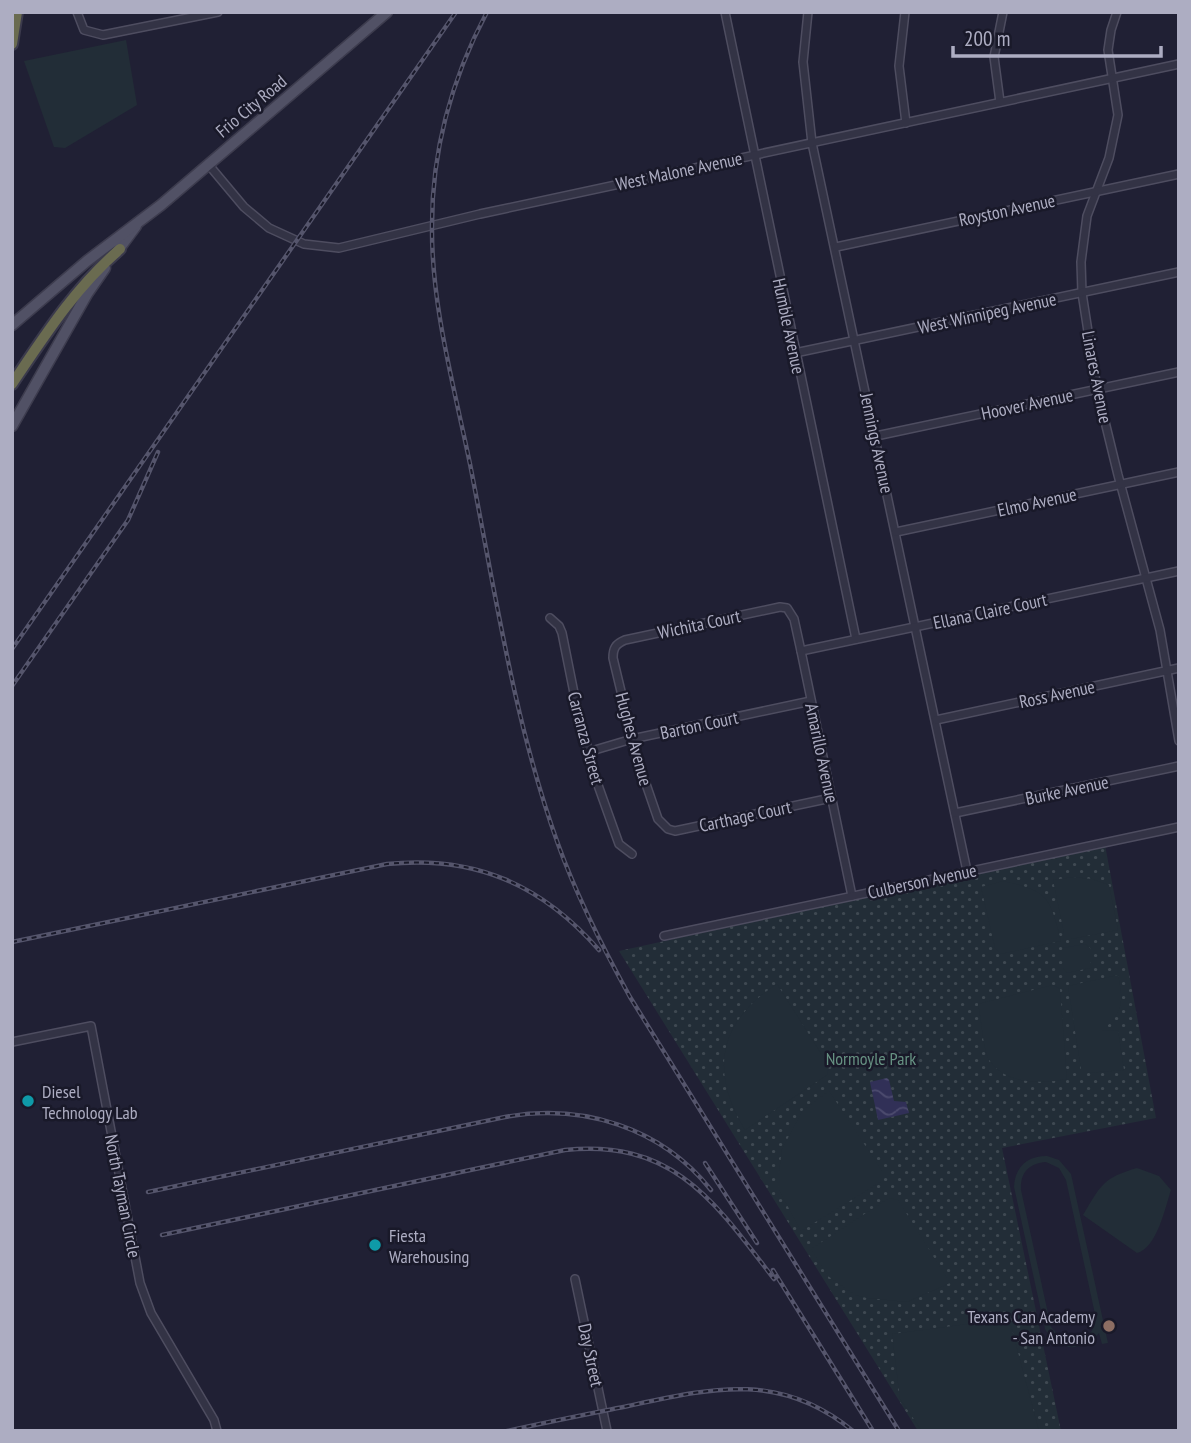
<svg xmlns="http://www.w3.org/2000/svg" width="1191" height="1443" font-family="'PT Sans Narrow',sans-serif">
	<defs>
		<pattern id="green-dots" width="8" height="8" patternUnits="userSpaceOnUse" patternTransform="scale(1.75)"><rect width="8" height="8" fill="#222d37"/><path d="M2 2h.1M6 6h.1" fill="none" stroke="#3f4952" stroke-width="1.8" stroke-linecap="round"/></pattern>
		<pattern id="water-waves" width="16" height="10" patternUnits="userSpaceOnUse" patternTransform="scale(1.75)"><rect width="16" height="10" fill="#313057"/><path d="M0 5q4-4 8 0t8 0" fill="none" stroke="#4c4b6e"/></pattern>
	</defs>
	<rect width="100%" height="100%" fill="#202034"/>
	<!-- green -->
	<path fill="url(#green-dots)" d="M1105,845L1156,1118L1002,1148L1061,1431H918L619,951Z"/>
	<!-- pitch -->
	<g fill="#222d37" fill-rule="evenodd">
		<path d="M126,40L137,105L65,148L54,147L24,61Z"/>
		<path d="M1073,877L1092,879L1109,885L1118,930L1071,939L1064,933L1053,880Z"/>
		<path d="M1003,881C1049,891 1050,898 1061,941L1001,954L995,948L981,887Z"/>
		<path d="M1085,944L1090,948V968L1067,973L1063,968V948Z"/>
		<path d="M1118,975C1124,1003 1123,1011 1102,1031L1118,1030L1124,1070L1087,1073L1081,1069L1068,986Z"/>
		<path d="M777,984L829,1066L827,1075L745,1130C709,1071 719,1021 777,984Z"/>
		<path d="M1053,985L1060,989L1067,1079C1042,1084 1003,1085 988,1058C983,1048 981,1016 978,1004Z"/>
		<path d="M829,1091L882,1171V1181L801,1231L779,1190V1172L782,1149L803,1110Z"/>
		<path d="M1047,1156L1059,1160L1071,1174L1108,1343L1102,1344L1099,1333C1084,1353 1057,1352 1045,1329L1014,1187C1015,1167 1027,1156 1047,1156ZM1046,1162L1059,1168L1066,1180L1095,1314L1092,1331L1078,1341L1063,1340L1051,1327L1021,1190C1020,1173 1029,1163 1046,1162Z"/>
		<path d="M1137,1168L1159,1176L1171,1190C1165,1208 1157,1248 1137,1253L1083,1215C1101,1185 1103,1178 1137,1168Z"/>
		<path d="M889,1198L898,1200L950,1283L907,1302L867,1298L855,1295L828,1276L811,1249Z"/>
		<path d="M998,1320L1011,1326L1039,1431H922L900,1399L892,1334Z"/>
	</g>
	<!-- water -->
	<path fill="url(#water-waves)" d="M887,1078L889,1080L894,1101L906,1102L909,1113L878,1120L870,1082Z"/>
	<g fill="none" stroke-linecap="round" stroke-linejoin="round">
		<!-- minor casing -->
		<g stroke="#4e4d60" stroke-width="10">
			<g id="minor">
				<path d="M77,12L84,30L103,35L218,12"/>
				<path d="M725,12L856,639"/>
				<path d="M808,12L803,62L812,143L967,871"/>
				<path d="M905,12L899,66L906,123"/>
				<path d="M1117,12L1111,30L1108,50L1118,115L1109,158L1087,216L1081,262L1082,293L1097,389L1118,475L1160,630L1179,741"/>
				<path d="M1000,102L994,57L1003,12"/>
				<path d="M208,164L244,207L269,228L304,244L339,248L480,214L1179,64"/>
				<path d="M836,247L1179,174"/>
				<path d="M795,353L1179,272"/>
				<path d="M876,436L1179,372"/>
				<path d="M896,532L1179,472"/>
				<path d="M550,618L559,626L562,633L575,698L594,774L619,844L632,854"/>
				<path d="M801,651L1179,571"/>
				<path d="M936,720L1179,668"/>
				<path d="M588,752L632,739L811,701"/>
				<path d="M831,798L675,831L668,829L658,819L637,758L613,658C613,649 615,644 625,640L780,607L787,608L794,619L801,651L852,896"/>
				<path d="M955,813L1179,766"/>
				<path d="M664,936L1179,827"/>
				<path d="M12,1042L91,1026L140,1283L151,1313L214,1420L217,1431"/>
				<path d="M575,1279L607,1431"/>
			</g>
		</g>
		<!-- major casing -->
		<g stroke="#3d3c4e" stroke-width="13">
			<g id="major">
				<path d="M116,253L136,226"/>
				<path d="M12,325L87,261L161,205L387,12"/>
				<path d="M12,426L87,294L105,268"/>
			</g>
		</g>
		<!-- highway casing -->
		<g stroke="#3b3a4c" stroke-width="14">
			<g id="highway">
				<path d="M12,44L17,12"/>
				<path d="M12,384C45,335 75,288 120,249"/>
			</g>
		</g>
		<!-- minor -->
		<use href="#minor" stroke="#333345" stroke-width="7"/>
		<!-- major -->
		<use href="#major" stroke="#515165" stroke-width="10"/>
		<!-- highway -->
		<use href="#highway" stroke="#6a6b50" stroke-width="10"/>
		<!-- rail casing -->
		<g stroke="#55556c" stroke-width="4.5">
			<g id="rail">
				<path d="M487,12C452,78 432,150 432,225C431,305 454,386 470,464C495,591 514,722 558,844C577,897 603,948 630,997L899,1431"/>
				<path d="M12,649L456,12"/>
				<path d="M12,686L128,520L158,452"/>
				<path d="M12,942L387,864C474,855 541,884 599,950"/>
				<path d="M705,1163L757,1243"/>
				<path d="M148,1192L505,1117C582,1103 661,1127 711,1190"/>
				<path d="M162,1235L565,1150C674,1139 715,1202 774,1279"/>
				<path d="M773,1270L873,1431"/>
				<path d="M507,1431C547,1422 588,1414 628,1406C712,1388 780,1371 853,1431"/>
			</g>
		</g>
		<!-- rail -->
		<use href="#rail" stroke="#191929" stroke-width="2" stroke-dasharray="5" stroke-linecap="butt"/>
	</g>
	<!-- markers -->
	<g fill="#0f9aa8" stroke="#191929" stroke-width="2.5">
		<circle cx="28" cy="1101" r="7"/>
		<circle cx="375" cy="1245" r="7"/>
	</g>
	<circle fill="#8d6e63" stroke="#191929" stroke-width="2.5" cx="1109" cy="1326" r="7"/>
	<g text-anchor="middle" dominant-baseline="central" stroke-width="5" stroke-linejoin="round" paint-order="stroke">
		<!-- street labels -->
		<g font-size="18" fill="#adadc2" stroke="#191929">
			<text transform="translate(251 106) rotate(-40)">Frio City Road</text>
			<text transform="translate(679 171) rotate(-12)">West Malone Avenue</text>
			<text transform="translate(1007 210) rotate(-12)">Royston Avenue</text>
			<text transform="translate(987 313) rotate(-12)">West Winnipeg Avenue</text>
			<text transform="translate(789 326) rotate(78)">Humble Avenue</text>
			<text transform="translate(1097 377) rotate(79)">Linares Avenue</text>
			<text transform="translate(1027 404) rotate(-12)">Hoover Avenue</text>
			<text transform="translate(877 443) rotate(78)">Jennings Avenue</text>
			<text transform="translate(1037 502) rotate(-12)">Elmo Avenue</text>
			<text transform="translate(990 611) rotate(-12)">Ellana Claire Court</text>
			<text transform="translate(699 624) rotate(-12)">Wichita Court</text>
			<text transform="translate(1057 694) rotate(-12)">Ross Avenue</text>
			<text transform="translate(699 725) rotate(-12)">Barton Court</text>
			<text transform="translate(586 738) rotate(75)">Carranza Street</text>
			<text transform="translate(634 739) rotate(75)">Hughes Avenue</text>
			<text transform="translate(822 753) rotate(78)">Amarillo Avenue</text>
			<text transform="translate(1067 790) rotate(-12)">Burke Avenue</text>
			<text transform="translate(745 816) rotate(-12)">Carthage Court</text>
			<text transform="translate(922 881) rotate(-12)">Culberson Avenue</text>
			<text transform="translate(123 1196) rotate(79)">North Tayman Circle</text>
			<text transform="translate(591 1355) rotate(78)">Day Street</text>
		</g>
		<!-- park labels -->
		<g font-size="18" fill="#669182" stroke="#191929">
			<text x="871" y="1058">Normoyle Park</text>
		</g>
		<!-- poi labels -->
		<g font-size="18" fill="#adadc2" stroke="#191929" text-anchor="start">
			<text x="42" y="1091">Diesel<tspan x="42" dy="21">Technology Lab</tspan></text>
			<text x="389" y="1235">Fiesta<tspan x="389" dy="21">Warehousing</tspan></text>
			<text x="1095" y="1316" text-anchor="end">Texans Can Academy<tspan x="1095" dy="21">- San Antonio</tspan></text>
		</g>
	</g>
	<!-- border -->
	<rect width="1191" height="1443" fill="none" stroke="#adadc2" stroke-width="28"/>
	<!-- scale -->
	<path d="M953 46v10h208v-10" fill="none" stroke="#adadc2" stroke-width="3.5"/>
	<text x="964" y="46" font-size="21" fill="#adadc2" stroke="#191929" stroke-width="5" paint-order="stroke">200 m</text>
</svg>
